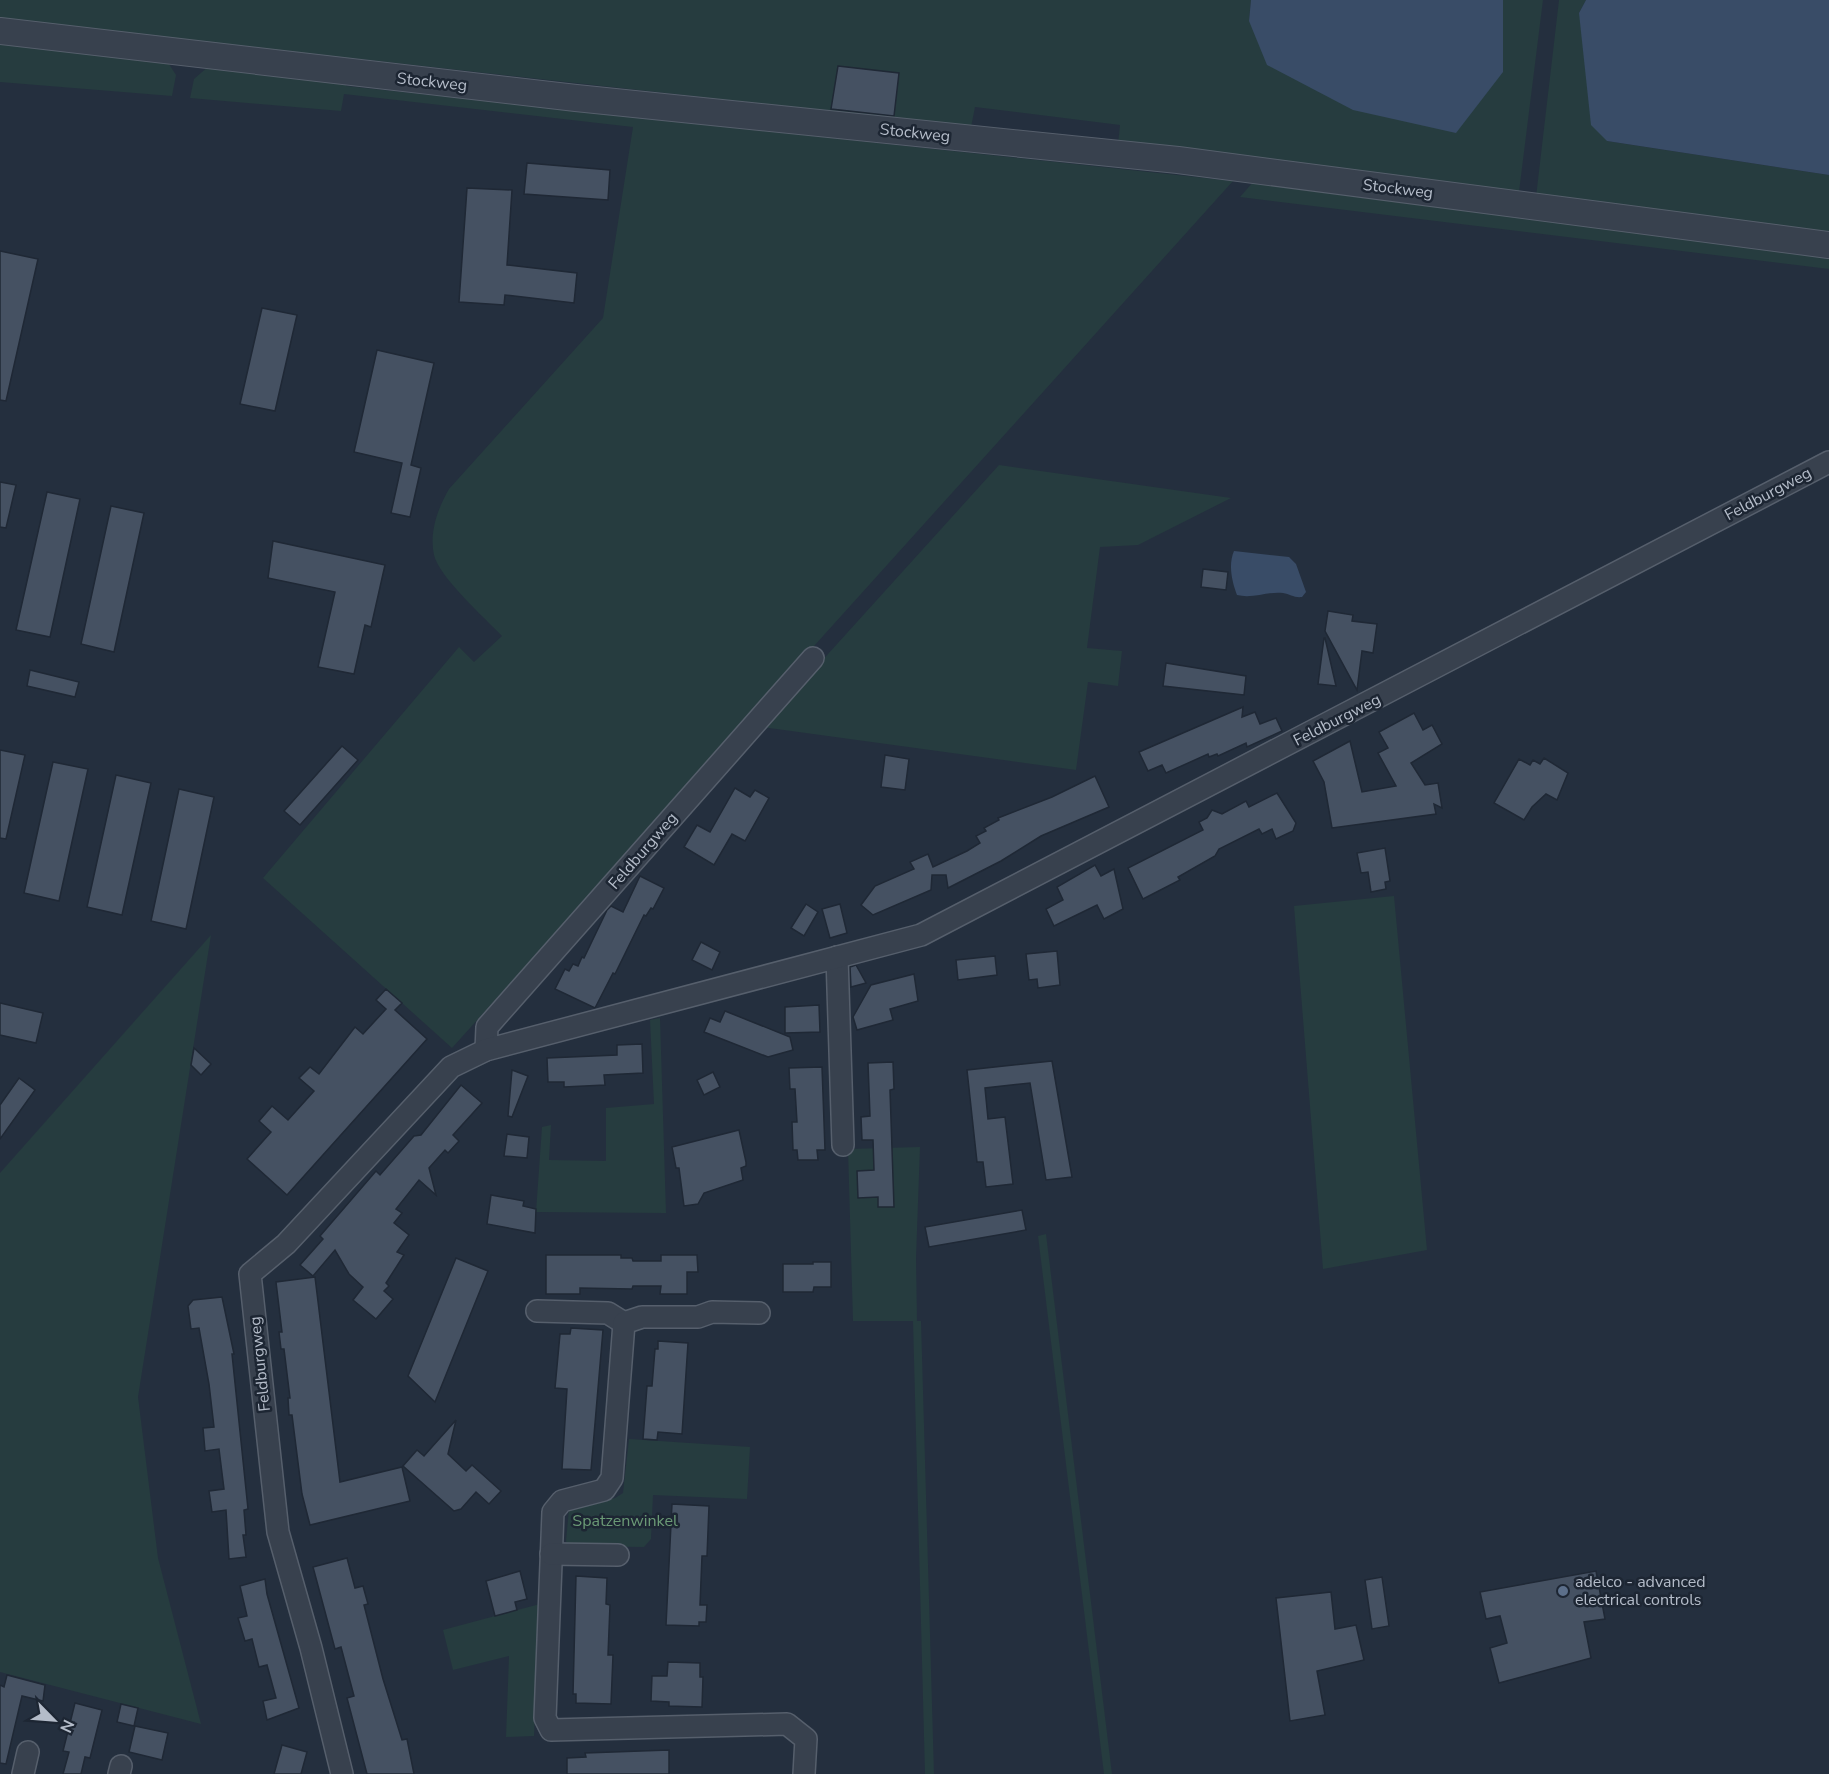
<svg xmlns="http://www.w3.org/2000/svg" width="1829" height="1774" font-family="'Nunito Sans',sans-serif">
	<rect width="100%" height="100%" fill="#242f3e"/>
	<!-- green -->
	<g fill="#263c3f">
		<path d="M0,0H1251L1249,21L1503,72V0H1543L1519,192L1118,144L1120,125L975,107L971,127L351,58L349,65L0,24Z"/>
		<path d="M1559,0H1586L1579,13L1607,141L1829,175V237L1536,197Z"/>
		<path d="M0,43L167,61L176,75L172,96L0,82Z"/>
		<path d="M209,66L346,81V86L1233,181L452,1048L263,878L459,647L474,662L502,636C485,618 439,577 434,555C429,532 438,508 449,489L603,318L633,127L344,94L341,111L190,98L194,79Z"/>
		<path d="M1254,181L1829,255V269L1240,197Z"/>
		<path d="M999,465L1231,498L1138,545L1100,547L1087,648L1122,651L1118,686L1088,682L1076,770L762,727Z"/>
		<path d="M1394,896L1427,1250L1323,1269L1294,906Z"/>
		<path d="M211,935L138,1397L158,1558L201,1724L0,1672V1173Z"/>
		<path d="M660,1018L666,1213L536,1212L542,1127L551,1125L549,1160L606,1161V1108L654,1104L650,1020Z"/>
		<path d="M920,1147L916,1258L917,1321H921L934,1774H925L913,1321H853L848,1149Z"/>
		<path d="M1046,1234L1112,1774H1104L1038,1236Z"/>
		<path d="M629,1439L750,1447L747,1499L653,1495L651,1539L644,1547L568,1546L566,1541L569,1509L615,1498L623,1493Z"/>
		<path d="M540,1604L534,1736L506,1737L509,1656L453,1670L443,1630Z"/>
	</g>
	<!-- water -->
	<g fill="#394c67">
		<path d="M1251,0H1503V72L1456,133L1353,110L1267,65L1249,21Z"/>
		<path d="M1586,0H1829V175L1607,141L1591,125L1579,13Z"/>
		<path d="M1234,551L1289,557L1296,564L1306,592L1302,597C1294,598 1290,594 1283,593C1268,591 1253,599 1237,595C1232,582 1228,565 1234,551Z"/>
	</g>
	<!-- building -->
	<g fill="#455162" stroke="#1f2835" stroke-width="1.5">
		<path d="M838,66L899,73L894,116L831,109Z"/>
		<path d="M527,163L610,170L608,200L524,194Z"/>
		<path d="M467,188L512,190L507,265L577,273L574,303L505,295L504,305L459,302Z"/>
		<path d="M0,251L38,259L6,401L0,400Z"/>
		<path d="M262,308L297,315L275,411L240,404Z"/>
		<path d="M377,350L434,363L411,465L421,468L410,517L391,513L402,463L354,452Z"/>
		<path d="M0,482L16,485L6,528L0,527Z"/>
		<path d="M47,492L80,499L50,637L16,630Z"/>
		<path d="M111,506L144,513L114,652L81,644Z"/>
		<path d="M273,541L385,565L371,627L365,625L354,674L318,667L335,592L268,578Z"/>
		<path d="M1203,569L1228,572L1226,590L1201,587Z"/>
		<path d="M1328,611L1353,615L1352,621L1377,624L1373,653L1362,651L1357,690L1325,631Z"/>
		<path d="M1324,638H1325L1336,686L1318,684Z"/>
		<path d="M1166,663L1246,676L1244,695L1163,686Z"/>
		<path d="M30,670L79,682L75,697L27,686Z"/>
		<path d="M1243,707L1242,717L1255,712L1260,724L1276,718L1282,731L1247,747L1246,743L1218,756L1217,754L1209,757L1208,754L1166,773L1162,765L1148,771L1139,752Z"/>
		<path d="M1414,713L1423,730L1432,725L1442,744L1411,763L1425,785L1438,783L1442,808L1434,804L1436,814L1332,828L1324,782L1313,761L1350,741L1362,792L1396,786L1378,753L1388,748L1379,732Z"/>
		<path d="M342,746L358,760L300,825L284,811Z"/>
		<path d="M0,750L25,755L6,839L0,838Z"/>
		<path d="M885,755L909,759L905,790L881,787Z"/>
		<path d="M1544,758L1568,773L1557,800L1546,794L1532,807L1524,820L1494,803L1519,759L1530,765L1533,760L1540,764Z"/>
		<path d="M53,762L88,769L59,901L24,893Z"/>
		<path d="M116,775L151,783L122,915L87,907Z"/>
		<path d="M1095,776L1109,807L1041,836L1001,861L948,888L946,875H932L931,890L873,915L861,905L875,886L914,869L910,862L928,854L933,867L967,851L980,843L976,836L986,831L984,828L999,820L998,818L1052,797Z"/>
		<path d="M735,788L750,797L755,790L769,798L745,841L732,834L714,865L684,847L697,825L710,832Z"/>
		<path d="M179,789L214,797L186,929L151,921Z"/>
		<path d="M1277,793L1296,823L1293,831L1276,839L1272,829L1262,834L1259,829L1219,849L1215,856L1178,877L1180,880L1143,899L1128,868L1203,830L1199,822L1207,818L1212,810L1222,814L1246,801L1249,807Z"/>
		<path d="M1385,848L1390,881L1385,882L1386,889L1371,892L1368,872L1361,873L1357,853Z"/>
		<path d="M1095,865L1101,876L1114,869L1123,909L1104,919L1097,905L1054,926L1046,909L1063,900L1057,887Z"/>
		<path d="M640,876L664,888L653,909L651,908L646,916L644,915L615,974L613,973L595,1008L555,989L565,969L569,971L573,964L578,966L582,957L584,958L607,910L611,906L623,912Z"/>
		<path d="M806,904L818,912L804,936L791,928Z"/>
		<path d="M840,904L847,933L830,938L822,909Z"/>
		<path d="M701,942L720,952L712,970L692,960Z"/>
		<path d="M1057,951L1060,985L1038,988L1037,979L1029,980L1026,954Z"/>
		<path d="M995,956L997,975L958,980L956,960Z"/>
		<path d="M856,965L866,983L851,987L850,967Z"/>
		<path d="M914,974L918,1001L890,1009L893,1020L857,1030L853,1017L871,985Z"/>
		<path d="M386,989L402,1003L395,1010L427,1039L287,1195L247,1159L271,1132L259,1121L272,1106L288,1120L314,1091L299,1078L310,1067L319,1074L355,1027L363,1034L386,1009L376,1000Z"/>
		<path d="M0,1003L43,1013L36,1043L0,1035Z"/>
		<path d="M819,1005L820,1032L785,1033V1007Z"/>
		<path d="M725,1011L790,1037L793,1050L768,1057L704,1032L710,1018L720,1022Z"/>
		<path d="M642,1044L643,1073L604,1075L605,1085L564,1087V1082H548L547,1058L617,1055V1045Z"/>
		<path d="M194,1048L211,1064L201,1075L191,1065Z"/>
		<path d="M1052,1061L1072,1177L1046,1180L1030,1083L985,1088L988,1119L1005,1117L1013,1184L986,1187L983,1162H977L967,1070Z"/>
		<path d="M893,1062L894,1089L890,1090L894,1207H878V1197L858,1198L857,1171L874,1170L873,1140H862L861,1117L870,1116L868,1063Z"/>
		<path d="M822,1067L825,1150H817L818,1160H798L797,1150H793L792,1122H797L795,1089H790L789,1068Z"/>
		<path d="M512,1070L528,1076L512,1117L508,1116Z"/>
		<path d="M713,1072L720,1087L704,1095L697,1080Z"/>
		<path d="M19,1078L35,1090L0,1139V1105Z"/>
		<path d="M461,1085L482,1103L453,1135L459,1141L448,1153L445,1150L429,1168L436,1195L419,1180L396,1209L402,1213L394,1223L409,1235L397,1252L404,1255L386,1283L389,1286L384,1291L393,1299L376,1319L353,1300L363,1287L349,1274L335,1250L313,1276L300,1265L323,1239L320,1236L376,1171L380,1175L414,1136L421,1135Z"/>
		<path d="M739,1130L746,1162V1166L741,1168L743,1180L704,1193L698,1204L684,1206L679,1168H676L672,1147Z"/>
		<path d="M507,1134L529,1137L527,1158L504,1156Z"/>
		<path d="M491,1195L524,1201L523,1206L536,1209L535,1233L487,1224Z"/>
		<path d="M1022,1210L1026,1230L929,1247L925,1227Z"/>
		<path d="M546,1255H621V1258H632L633,1261H661V1255H697L698,1272H687V1294H660L661,1286H633L632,1289L580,1288V1294H546Z"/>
		<path d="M456,1258L488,1271L435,1402L408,1376Z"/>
		<path d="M813,1262H831V1287H814L813,1292H783V1264H813Z"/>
		<path d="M315,1277L340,1482L402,1467L410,1501L310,1525L302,1494L292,1415H289L288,1398H290L284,1349H281L279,1332H282L276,1282Z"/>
		<path d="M222,1297L234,1354H232L248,1509L244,1510L246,1535H243L246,1557L229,1559L226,1510L212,1512L209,1491L224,1489L219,1449L205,1451L203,1428L214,1427L209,1384L199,1328L191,1329L188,1306L193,1300Z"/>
		<path d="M571,1328L603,1330L591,1470L562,1469L567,1389L555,1388L560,1334H570Z"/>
		<path d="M658,1341L688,1343L682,1434L658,1432L657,1440L643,1439L647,1386H652L655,1349H658Z"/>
		<path d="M456,1420L448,1454L466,1471L472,1465L501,1491L489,1504L476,1492L461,1509L454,1511L403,1466L417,1450L424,1456Z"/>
		<path d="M672,1504L709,1506L707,1556H702L700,1605H707L706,1622H699V1626L666,1625Z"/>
		<path d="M347,1558L355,1588L363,1586L368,1604L364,1605L383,1679L402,1740L407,1739L414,1774H367L347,1698L354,1696L341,1647L335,1649L313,1567Z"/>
		<path d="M520,1571L527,1599L515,1602L517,1610L495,1616L486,1581Z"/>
		<path d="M1596,1571L1605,1619L1584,1622L1591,1658L1499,1683L1490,1648L1507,1643L1500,1616L1486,1619L1480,1592Z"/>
		<path d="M576,1576L607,1578L606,1604L610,1605L608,1655H613L611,1704L576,1703V1694H573Z"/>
		<path d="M1382,1577L1389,1626L1372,1629L1365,1580Z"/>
		<path d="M265,1579L267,1594L299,1708L267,1720L263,1701L276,1698L267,1665L259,1667L252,1639L245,1641L238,1618L247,1616L240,1586Z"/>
		<path d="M1331,1592L1335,1629L1356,1625L1364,1660L1317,1671L1325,1715L1290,1721L1276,1598Z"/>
		<path d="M668,1662L700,1663V1677H703L702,1707L669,1706V1702L651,1701L652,1676H667Z"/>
		<path d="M7,1675L45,1685L43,1701L22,1696L6,1764L0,1763V1685L4,1687Z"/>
		<path d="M75,1703L102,1710L90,1758L85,1757L81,1774H63L69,1752L63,1751Z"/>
		<path d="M121,1704L138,1708L134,1726L117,1722Z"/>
		<path d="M135,1726L168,1733L162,1760L129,1752Z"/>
		<path d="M282,1745L307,1752L301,1774H274Z"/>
		<path d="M669,1750V1774H567V1758L586,1757L585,1753Z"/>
	</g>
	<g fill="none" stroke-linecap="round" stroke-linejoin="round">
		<!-- minor casing -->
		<g stroke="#565f6c" stroke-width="24">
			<g id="minor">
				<path d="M837,957L843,1145"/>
				<path d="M486,1050L487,1027L813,658"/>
				<path d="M537,1311L608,1313L624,1323"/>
				<path d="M759,1313L712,1312L698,1317H642L624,1323L612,1478L604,1490L562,1501L553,1512L545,1718L551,1730L787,1724L806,1739L804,1774"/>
				<path d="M551,1554L618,1555"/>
				<path d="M23,1774L28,1752"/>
				<path d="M119,1774L121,1766"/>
				<path d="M342,1774L311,1648L278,1532L250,1274L286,1244L451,1067L486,1050L921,935L1829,462"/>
			</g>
		</g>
		<!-- tertiary casing -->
		<g stroke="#565f6c" stroke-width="28">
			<path id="tertiary" d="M0,31L576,98L1178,160L1829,245"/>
		</g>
		<!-- minor -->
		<use href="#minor" stroke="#38414e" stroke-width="21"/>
		<!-- tertiary -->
		<use href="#tertiary" stroke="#38414e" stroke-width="26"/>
	</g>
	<!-- markers -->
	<circle fill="#5c6f8a" stroke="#1d2633" stroke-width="2" cx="1563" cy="1591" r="6"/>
	<g text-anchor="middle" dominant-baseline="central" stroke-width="5" stroke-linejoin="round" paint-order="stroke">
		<!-- street labels -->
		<g font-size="16" fill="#b4bcc9" stroke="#1d2633">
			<text transform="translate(432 82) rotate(6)">Stockweg</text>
			<text transform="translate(915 133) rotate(6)">Stockweg</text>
			<text transform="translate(1398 189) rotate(7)">Stockweg</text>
			<text transform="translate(1768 494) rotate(-28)">Feldburgweg</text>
			<text transform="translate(1337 720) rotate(-27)">Feldburgweg</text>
			<text transform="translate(643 851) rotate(-49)">Feldburgweg</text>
			<text transform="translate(260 1364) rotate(-96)">Feldburgweg</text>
		</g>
		<!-- park labels -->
		<g font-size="16" fill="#6b9a76" stroke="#1d2633">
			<text x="625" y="1521">Spatzenwinkel</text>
		</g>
		<!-- poi labels -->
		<g font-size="16" fill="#b4bcc9" stroke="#1d2633" text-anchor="start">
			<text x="1575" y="1582">adelco - advanced<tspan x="1575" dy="18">electrical controls</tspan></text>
		</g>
	</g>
	<!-- north arrow -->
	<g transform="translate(54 1720) rotate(115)" stroke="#1d2633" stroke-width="4.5" paint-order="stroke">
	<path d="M0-4.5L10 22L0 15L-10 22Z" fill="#b4bcc9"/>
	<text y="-9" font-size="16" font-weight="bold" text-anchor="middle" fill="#b4bcc9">N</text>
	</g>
</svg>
